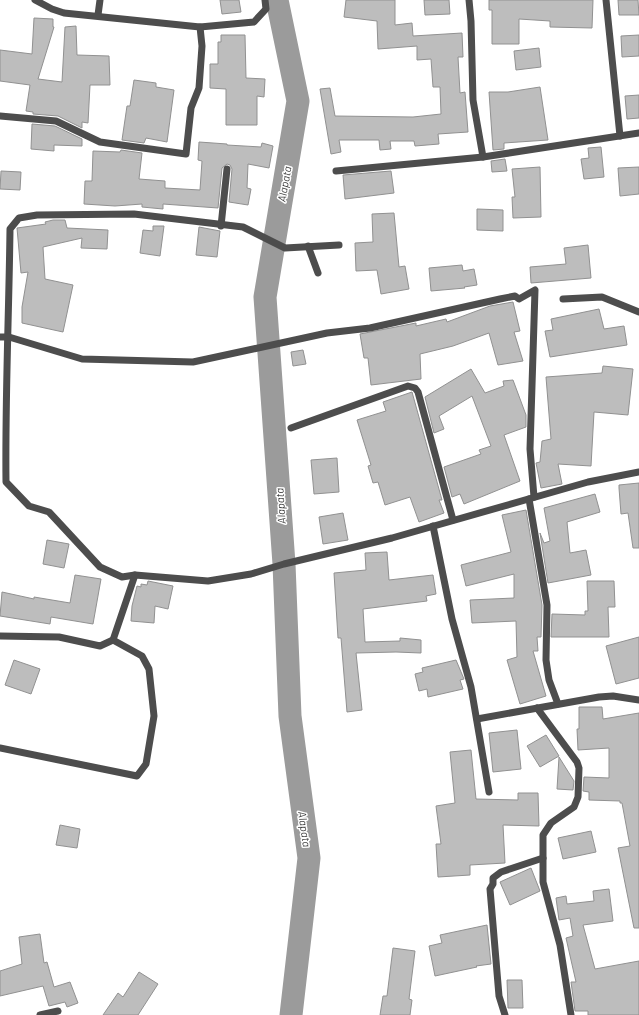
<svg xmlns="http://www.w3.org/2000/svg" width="639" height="1015" font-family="Barlow,sans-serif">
	<rect width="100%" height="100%" fill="#fff"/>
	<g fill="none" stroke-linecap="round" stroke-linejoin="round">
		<!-- river -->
		<path stroke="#9b9b9b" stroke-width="23" d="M277,0L298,101L265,297L284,564L290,716L309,858L291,1015"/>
	</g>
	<!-- building -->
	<g fill="#bdbdbd" stroke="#919191">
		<path d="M220,0H239L241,12L222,14Z"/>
		<path d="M346,0H395V25L412,23L413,36L462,33L463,57H458L460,93L465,92L468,132L438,134L439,144L415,146L414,141H390L391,149L380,150L379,140H339L341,152L331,154L320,89L330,88L335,116L413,117L441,114L440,87H433L431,59L417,60V46L378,49L377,21L344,17Z"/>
		<path d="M424,0H449L450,14L425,15Z"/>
		<path d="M489,0H593L592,28L550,27V21L519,19V44H492V10H489Z"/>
		<path d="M618,0H638L639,15H619Z"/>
		<path d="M34,18L53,19V27H54L38,79L62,82L65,27L76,26L77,55L109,56L110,85H90L88,123L82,122V128L58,116L33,114V112L26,111L30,85L0,81V50L32,54Z"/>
		<path d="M221,35H245L246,78L265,79L264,97L257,96V125H226V89L210,88V64H218V42H221Z"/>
		<path d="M639,35V56L622,57L621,36Z"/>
		<path d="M539,48L541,67L516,70L514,51Z"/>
		<path d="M134,80L156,83V87L174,90L167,142L146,138L144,143L122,140L127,106H130Z"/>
		<path d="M540,87L548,140L504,143V149L493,150L489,92H508Z"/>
		<path d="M639,95V118L627,119L625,96Z"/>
		<path d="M32,124L55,126L82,139V146L54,145V151L31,149Z"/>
		<path d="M199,142L227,144V145L261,147L262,143L273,146L269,168L248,164L247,188L251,189L248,205L229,202L232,169L230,165L227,164L222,168L218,208L163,204V209L142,207V204L115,206L84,204L85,181H92L93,151L120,152L121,150L142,153L139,179L165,181V188L200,190L202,161L198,160Z"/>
		<path d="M601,147L604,177L584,179L581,159L589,158L588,148Z"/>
		<path d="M505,159L507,171L492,172L491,161Z"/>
		<path d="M540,167L541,217L513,218L512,197H515L512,169Z"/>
		<path d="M639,167V194L620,196L618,168Z"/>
		<path d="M1,171L21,172L20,190L0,189Z"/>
		<path d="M391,171L394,193L345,199L343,175Z"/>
		<path d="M477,209L503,210V231L477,230Z"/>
		<path d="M394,213L399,267L405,266L409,289L381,294L377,270L356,271L355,243L373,242L372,214Z"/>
		<path d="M53,220H65L67,228L108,230L107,249L81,248L82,238L43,247L45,279L73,285L63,332L22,323V307L28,272L21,273L17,228L46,224L45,222Z"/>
		<path d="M153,226H164L160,256L140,253L143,230L153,231Z"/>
		<path d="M199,227L220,231L217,257L196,255Z"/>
		<path d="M588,245L591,278L531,283L530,267L566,264L564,248Z"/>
		<path d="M462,265L463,271L474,269L477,285L464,287L465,288L431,291L429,268Z"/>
		<path d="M513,302L520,331L514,332L523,361L498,365L489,333L453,346L420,354L421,379L371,385L368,358H364L360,334L416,323V326L446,319L447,322L490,306Z"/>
		<path d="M599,309L604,329L624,326L627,345L550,357L545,331L553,330L551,319Z"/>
		<path d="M303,350L306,364L293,366L291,352Z"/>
		<path d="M603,366L633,369L628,415L594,412L591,466L558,464L562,484L541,488L536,463L540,462L542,441L551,439L546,377L602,373Z"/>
		<path d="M471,369L485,393L504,386L503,381L513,380L526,415V427L504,435L520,481L464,504L460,494L452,497L444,467L481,454L479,450L491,446L472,396L439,416L444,429L434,433L425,397Z"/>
		<path d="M412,392L442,500H439L444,513L419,522L410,497L385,505L378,482L373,483L368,466L371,465L357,420L386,411L383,402Z"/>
		<path d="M337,458L339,492L314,494L311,460Z"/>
		<path d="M639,483V548H633L628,513L621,514L619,488V485Z"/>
		<path d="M595,494L600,512L567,522L570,553L586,550L591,575L548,583L540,533L544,543L550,541L544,508Z"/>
		<path d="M526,510L542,605L541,637H537L538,651H533L546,696L520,704L507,660L517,657L516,621L472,623L470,600L514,598V574L466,586L461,565L511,552L502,515Z"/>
		<path d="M343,513L348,540L323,544L319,517Z"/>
		<path d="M47,540L69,544L64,568L43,564Z"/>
		<path d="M387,552L389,580L433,575L436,594L426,596L427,601L363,609L365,642L400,641V638L421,640V653L396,652L356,653L362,710L347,712L341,638H338L334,573L366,570L365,553Z"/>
		<path d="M75,575L101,579L93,624L51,617L50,624L0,616L2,592L34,599V597L70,603Z"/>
		<path d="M148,581L173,586L168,609L155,606L154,623L131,621L132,606L137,586L141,587V584L147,585Z"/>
		<path d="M587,581H614L615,607H608L609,637H551L552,614L585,615V611H588Z"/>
		<path d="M639,637V678L616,684L606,646Z"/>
		<path d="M14,660L40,669L31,694L5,685Z"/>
		<path d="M456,660L464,679L460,680L463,689L428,697L427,689L419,691L415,674L423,672L422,668Z"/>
		<path d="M579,707H602L603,719L639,713V928H634L618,848L630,846L622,803H620V801L589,800V792L583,791L584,777L609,778V748L578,750L577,729H579Z"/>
		<path d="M517,730L521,769L493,772L489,733Z"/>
		<path d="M546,735L559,756L540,767L527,746Z"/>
		<path d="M471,750L476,799L518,800V793H538L539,826L503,825L505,863L470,865V875L438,877L436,844H441L436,806L455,803L450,752Z"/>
		<path d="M559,757L574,781L573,790L557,789Z"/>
		<path d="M60,825L80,829L77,848L56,845Z"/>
		<path d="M591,831L596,852L563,859L558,838Z"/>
		<path d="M531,868L540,891L510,905L500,882Z"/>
		<path d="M609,889L613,921L583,925L595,969L639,961V1015H588V1011H575L571,982H576L566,938L573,936L570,918L559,920L556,898L566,896L567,904L594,901L593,891Z"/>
		<path d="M487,925L491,964L476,966L477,967L435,976L429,946L442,943L440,935Z"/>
		<path d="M40,934L44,963L47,962L54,987L70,982L78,1003L67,1007L65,1002L49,1006L43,986L0,996V971L22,964L19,937Z"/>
		<path d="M393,948L415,951L409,999L412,1000L410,1015H380L383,996H387Z"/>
		<path d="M139,972L158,984L138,1015H103L118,993L123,997Z"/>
		<path d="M507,980H522L523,1008H508Z"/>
	</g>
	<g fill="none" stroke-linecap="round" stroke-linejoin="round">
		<!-- minor -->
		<g stroke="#4d4d4d" stroke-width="7">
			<path d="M469,0L471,21L473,100L483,157"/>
			<path d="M606,0L620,136"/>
			<path d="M98,15L100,0"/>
			<path d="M200,27L254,22L266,9L265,0"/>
			<path d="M0,116L56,121L100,142L186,154L191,108L199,88L202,46L200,27L64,13L52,9L35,0"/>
			<path d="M336,171L483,157L639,133"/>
			<path d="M221,226L227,169"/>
			<path d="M339,245L285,248L243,227L134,214L37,215L19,218L10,229C9,313 5,398 6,482L29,506L49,512L100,567L122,577L135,575L208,581L251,574L284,564L392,538L588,482L639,472"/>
			<path d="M308,246L318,273"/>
			<path d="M563,299L602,297L639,312"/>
			<path d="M0,337H9L82,359L193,362L327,333L370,328L500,299L515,296L519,299L535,290L530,449L534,497"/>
			<path d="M291,428L408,386L415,388L418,392L453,520"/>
			<path d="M529,499L547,605L546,660L549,680L558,704"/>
			<path d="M433,526L452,619L471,687L489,792"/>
			<path d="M0,636L59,637L100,646L113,640L135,575"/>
			<path d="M537,708L577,762L579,768L578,797L574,807L551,823L543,835V882L560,945L571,1015"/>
			<path d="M477,719L599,697L613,696L639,700"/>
			<path d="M0,748L137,776L146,764L154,716L149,669L142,656L113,640"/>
			<path d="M40,1015L58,1011"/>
			<path d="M505,1015L499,996L490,889L493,884V878L501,872L543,858"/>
		</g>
	</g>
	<g text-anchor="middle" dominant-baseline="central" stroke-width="3" stroke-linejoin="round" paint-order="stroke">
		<!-- water labels -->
		<g font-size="11" font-style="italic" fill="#3c3c3c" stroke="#fff">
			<text transform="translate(284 184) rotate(-80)">Alapata</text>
			<text transform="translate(280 506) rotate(-94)">Alapata</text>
			<text transform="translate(305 829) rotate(82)">Alapata</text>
		</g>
	</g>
</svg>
